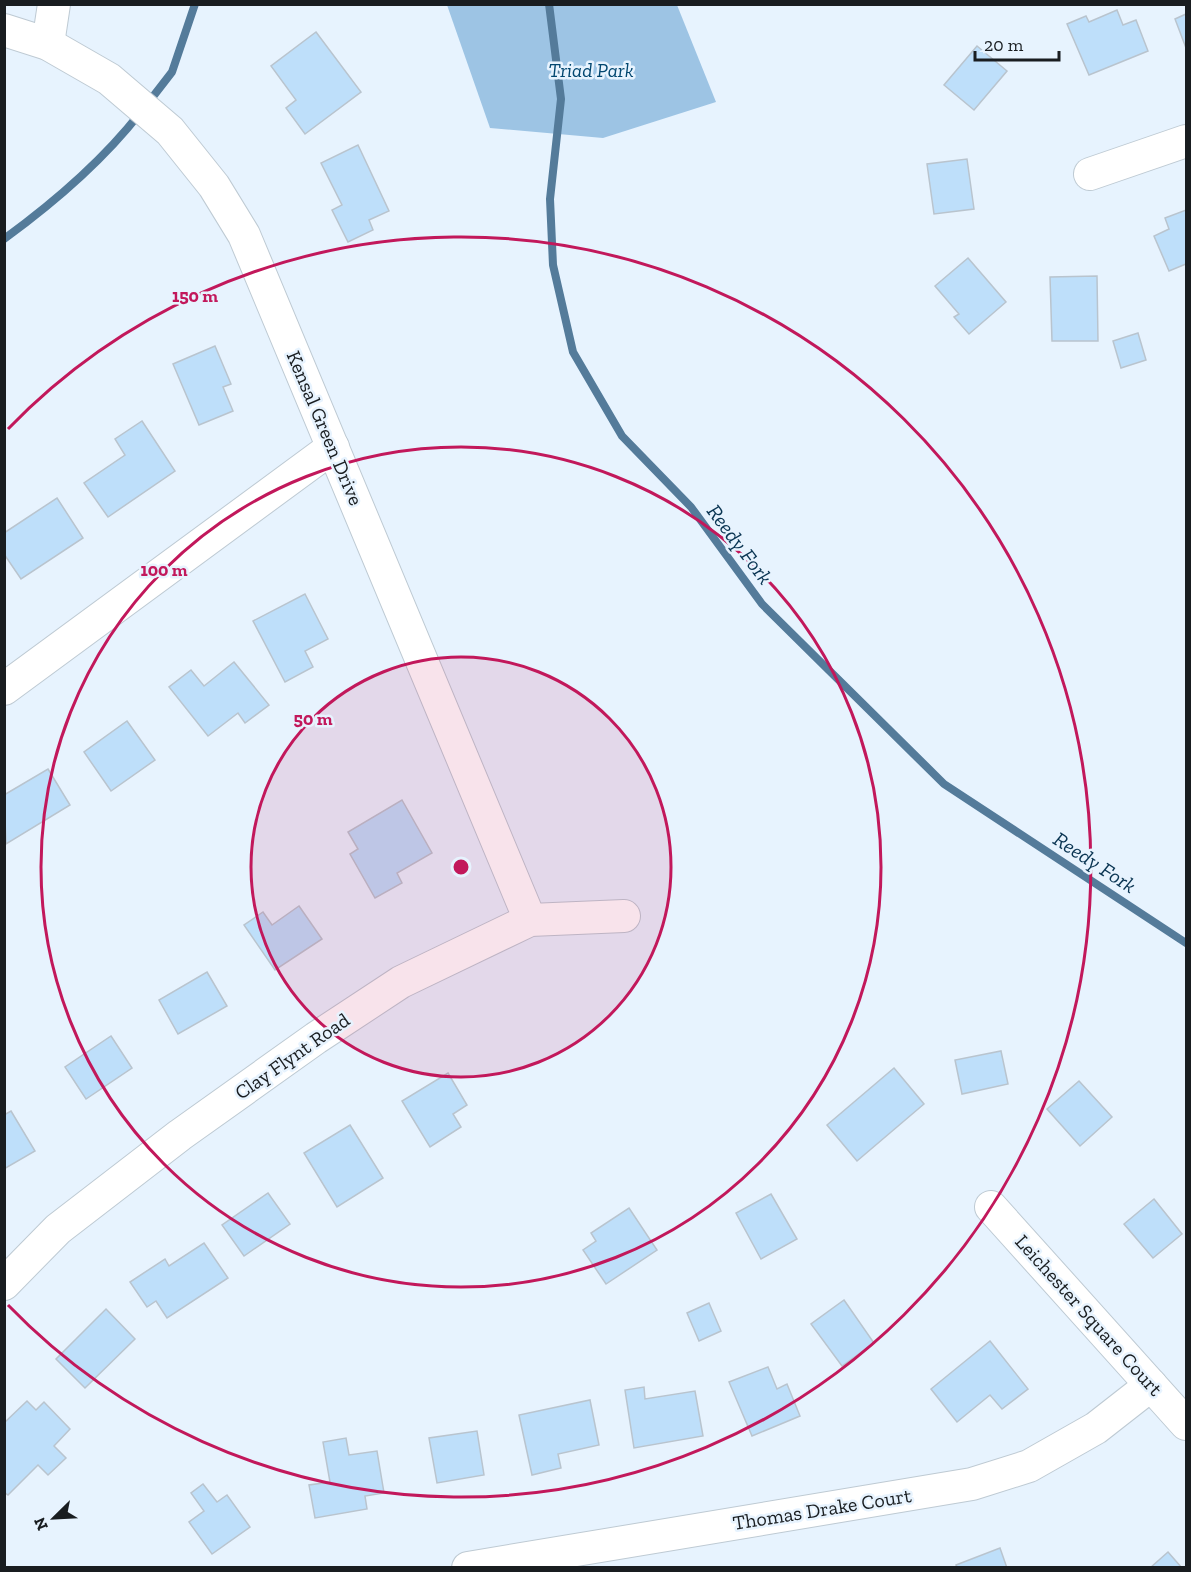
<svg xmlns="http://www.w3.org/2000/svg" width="1191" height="1572" font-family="'Zilla Slab',serif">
	<rect width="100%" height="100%" fill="#e7f3fe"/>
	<!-- green -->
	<path fill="#9dc4e4" d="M447,5H677L716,102L603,138L490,128Z"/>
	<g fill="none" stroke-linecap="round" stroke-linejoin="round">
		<!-- stream -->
		<g stroke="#547b9a" stroke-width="8">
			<path d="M549,4L561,99L550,199L553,265L573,352L622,436L691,507L762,604L944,784L1186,943"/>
			<path d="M148,103L172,72L195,4"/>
			<path d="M4,239C52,204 104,159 140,113"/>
		</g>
	</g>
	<!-- building -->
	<g fill="#bedffa" stroke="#b9c4ce" stroke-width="1.5">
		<path d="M1117,10L1123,25L1136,20L1148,51L1089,75L1067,24L1086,16L1089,22Z"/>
		<path d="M1186,14V48L1175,19Z"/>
		<path d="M316,32L361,92L305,134L286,108L296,100L271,66Z"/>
		<path d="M977,46L1007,71L974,110L944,85Z"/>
		<path d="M358,145L389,211L369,220L373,230L348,242L332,210L342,205L321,163Z"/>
		<path d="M967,159L974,209L934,214L927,164Z"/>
		<path d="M1186,210V264L1169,271L1154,236L1169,229L1165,218Z"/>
		<path d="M968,258L1006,302L969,334L954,317L959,314L935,286Z"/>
		<path d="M1097,276L1098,341H1052L1050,277Z"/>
		<path d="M1138,333L1146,360L1121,368L1113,341Z"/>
		<path d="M215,346L231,384L223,387L233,411L199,425L173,364Z"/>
		<path d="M142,421L175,471L108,517L84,483L125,455L115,439Z"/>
		<path d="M57,498L83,538L21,579L4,554V533Z"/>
		<path d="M305,594L328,639L305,651L313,667L285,682L253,621Z"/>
		<path d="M234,662L269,705L245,723L238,713L208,736L169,687L191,670L204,686Z"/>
		<path d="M127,721L155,760L111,791L84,752Z"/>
		<path d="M48,769L70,805L6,844L4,795Z"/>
		<path d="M402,800L432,853L397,873L402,883L375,898L350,854L358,849L348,832Z"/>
		<path d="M299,906L322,939L275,970L244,925L263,912L272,925Z"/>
		<path d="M207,972L227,1006L178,1034L159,1000Z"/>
		<path d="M111,1036L132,1068L86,1099L65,1067Z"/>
		<path d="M1001,1051L1008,1084L962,1094L955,1060Z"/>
		<path d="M894,1068L924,1104L857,1161L827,1125Z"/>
		<path d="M448,1073L467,1105L453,1114L461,1127L430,1147L402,1101Z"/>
		<path d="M1079,1081L1112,1117L1080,1146L1047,1109Z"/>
		<path d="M11,1111L35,1151L4,1169V1115Z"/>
		<path d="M350,1125L383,1178L337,1207L304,1153Z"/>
		<path d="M268,1193L290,1224L244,1256L222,1225Z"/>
		<path d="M771,1194L797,1239L761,1259L736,1213Z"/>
		<path d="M1154,1199L1182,1234L1153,1258L1124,1224Z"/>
		<path d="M629,1208L657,1250L606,1284L583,1250L596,1241L591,1233Z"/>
		<path d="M204,1243L228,1278L167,1318L156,1301L147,1307L130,1282L165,1259L169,1266Z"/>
		<path d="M844,1300L874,1343L842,1366L811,1324Z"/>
		<path d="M709,1303L721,1331L699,1341L687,1313Z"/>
		<path d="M106,1309L135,1339L85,1388L56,1359Z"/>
		<path d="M990,1341L1028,1389L1002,1409L990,1395L957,1422L931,1389Z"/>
		<path d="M768,1367L777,1389L787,1384L800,1416L752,1436L729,1382Z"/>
		<path d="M644,1387L645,1399L695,1391L703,1436L634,1448L625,1390Z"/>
		<path d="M590,1400L599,1445L558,1454L561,1468L532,1475L519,1415Z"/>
		<path d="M27,1401L36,1410L44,1402L70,1429L54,1446L66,1458L48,1475L38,1465L8,1495L4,1492V1423Z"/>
		<path d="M477,1431L484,1475L437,1483L429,1438Z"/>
		<path d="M346,1438L349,1455L377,1451L384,1493L365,1496L367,1509L315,1518L309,1485L330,1482L323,1442Z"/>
		<path d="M203,1484L217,1502L227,1495L250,1527L212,1554L189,1522L204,1511L191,1493Z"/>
		<path d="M1000,1548L1007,1568H957L956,1565Z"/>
		<path d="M1168,1552L1182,1568H1150Z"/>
	</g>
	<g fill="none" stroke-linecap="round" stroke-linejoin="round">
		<!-- minor casing -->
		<g stroke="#becad3" stroke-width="34">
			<g id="minor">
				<path d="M4,30L48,44L109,79L170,131L214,186L244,235L530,920"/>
				<path d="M48,44L54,4"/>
				<path d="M1090,174L1186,141"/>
				<path d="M4,689L333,447"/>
				<path d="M991,1207L1186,1424"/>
				<path d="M4,1284L58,1229L180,1135L316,1038L401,982L530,920L624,916"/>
				<path d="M468,1568L972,1484L1029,1466L1096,1428L1151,1385"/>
			</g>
		</g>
		<!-- minor -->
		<use href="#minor" stroke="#fff" stroke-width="32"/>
	</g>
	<!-- distance rings -->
	<circle cx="461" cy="867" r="210" fill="#c2185b" fill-opacity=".12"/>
	<g fill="none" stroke="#c2185b" stroke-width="3">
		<circle cx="461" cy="867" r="210"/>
		<circle cx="461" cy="867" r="420"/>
		<path d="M8 429A630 630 0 1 1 8 1305"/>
	</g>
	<g text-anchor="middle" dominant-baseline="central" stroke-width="5" stroke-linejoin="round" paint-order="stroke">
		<!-- park labels -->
		<g font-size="20" font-style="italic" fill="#024770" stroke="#e7f3fe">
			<text x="591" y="70">Triad Park</text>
		</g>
		<!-- street labels -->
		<g font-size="20" fill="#191d20" stroke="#e7f3fe">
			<text transform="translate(325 428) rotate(67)">Kensal Green Drive</text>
			<text transform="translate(292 1056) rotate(-35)">Clay Flynt Road</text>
			<text transform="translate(1089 1315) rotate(48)">Leichester Square Court</text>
			<text transform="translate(822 1509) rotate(-9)">Thomas Drake Court</text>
		</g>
		<!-- water labels -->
		<g font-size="21" font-style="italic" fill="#093452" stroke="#e7f3fe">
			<text transform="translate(740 544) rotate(53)">Reedy Fork</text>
			<text transform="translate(1095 862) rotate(33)">Reedy Fork</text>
		</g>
	</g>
	<circle cx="461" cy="867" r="9" fill="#c2185b" stroke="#e7f3fe" stroke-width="3"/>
	<g font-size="18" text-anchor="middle" font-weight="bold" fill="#c2185b" stroke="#e7f3fe" stroke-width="5" stroke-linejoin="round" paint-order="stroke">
		<text x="195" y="302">150 m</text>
		<text x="164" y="576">100 m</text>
		<text x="313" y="725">50 m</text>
	</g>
	<!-- border -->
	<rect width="1191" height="1572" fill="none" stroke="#191d20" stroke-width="12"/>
	<!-- north arrow -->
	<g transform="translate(54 1518) rotate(246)" stroke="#e7f3fe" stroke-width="4.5" paint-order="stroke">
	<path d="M0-4.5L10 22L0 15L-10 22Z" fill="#191d20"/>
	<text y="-9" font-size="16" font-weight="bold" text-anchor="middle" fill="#191d20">N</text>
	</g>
	<!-- scale -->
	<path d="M975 51v9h84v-9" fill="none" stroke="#191d20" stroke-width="3"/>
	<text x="984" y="51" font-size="18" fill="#191d20" stroke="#e7f3fe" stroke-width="4.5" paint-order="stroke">20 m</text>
</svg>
